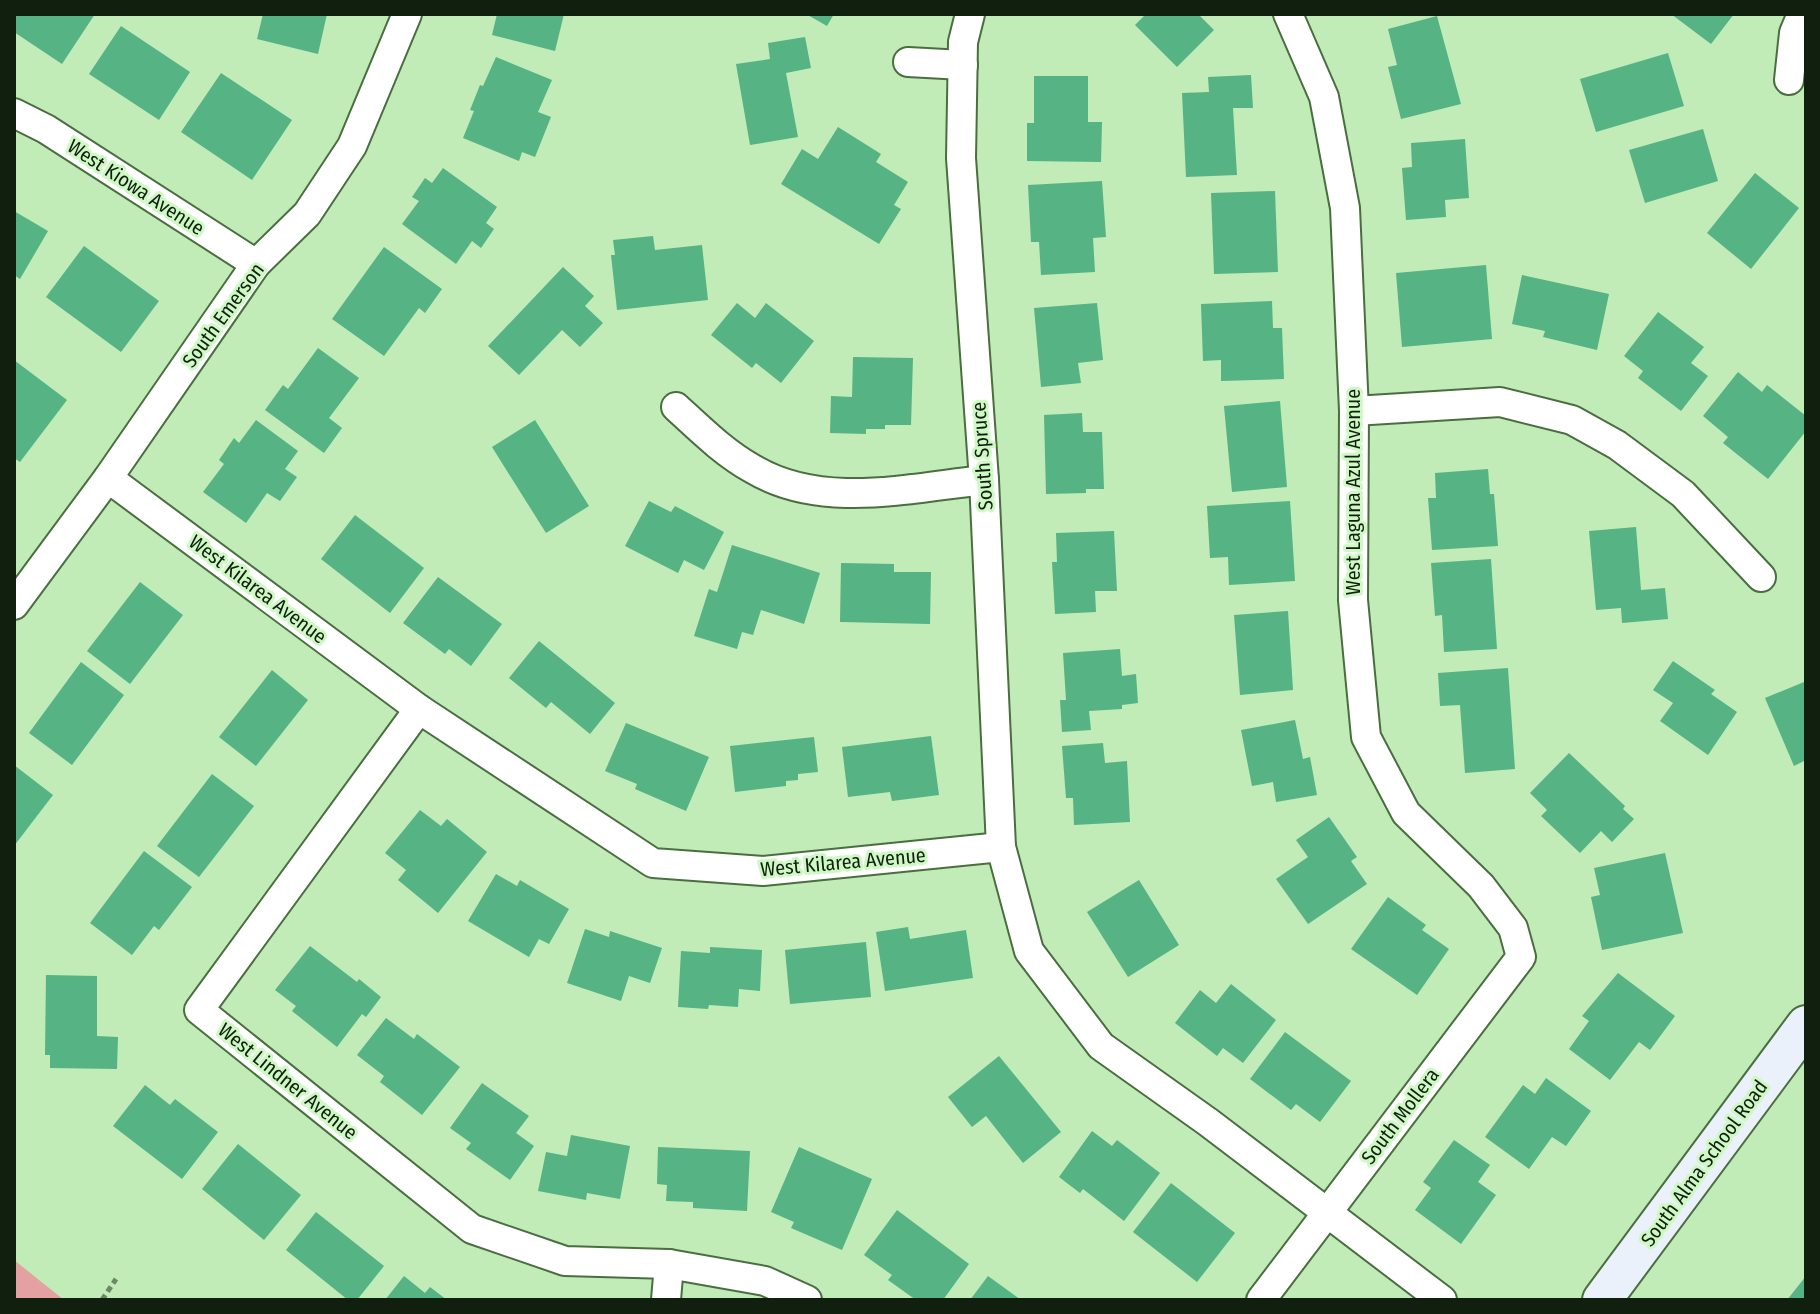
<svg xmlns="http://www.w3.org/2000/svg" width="1820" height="1314" font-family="'Fira Sans Condensed',sans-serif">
	<rect width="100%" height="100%" fill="#c1ebb7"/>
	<!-- green -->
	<path fill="#e3a2a1" d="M14,1260L64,1300H14Z"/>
	<!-- building -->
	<g fill="#55b384">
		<path d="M14,14H95L62,64L14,32Z"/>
		<path d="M263,14H327L318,54L257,39Z"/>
		<path d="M497,14H564L555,51L492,35Z"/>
		<path d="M806,14H834L827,26Z"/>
		<path d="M1146,14H1198L1214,30L1177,67L1135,25Z"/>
		<path d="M1671,14H1734L1711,44Z"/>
		<path d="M1437,16L1461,104L1401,119L1388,67L1397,65L1388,29Z"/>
		<path d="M121,26L190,72L159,120L89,74Z"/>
		<path d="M805,37L811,68L786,73L798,137L750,145L736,64L770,59L768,43Z"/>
		<path d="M1668,53L1684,106L1596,132L1580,79Z"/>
		<path d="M496,57L552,80L538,112L551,117L535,157L522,152L519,161L463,138L474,111L470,110L480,85L483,86Z"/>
		<path d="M221,73L292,120L252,180L181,132Z"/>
		<path d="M1251,75L1253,108H1233L1237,175L1186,177L1182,93L1209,92L1208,77Z"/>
		<path d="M1034,76H1088V122H1102L1101,162L1027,161V123H1034Z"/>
		<path d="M838,127L881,154L876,162L908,182L894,205L901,209L879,244L781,184L802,149L818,159Z"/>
		<path d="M1703,129L1718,181L1645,203L1629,150Z"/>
		<path d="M1465,139L1469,198L1445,200L1446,217L1406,220L1402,168L1412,167L1411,143Z"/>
		<path d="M443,168L497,207L486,223L494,229L481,248L472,241L456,264L402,224L419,201L412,197L425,178L432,183Z"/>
		<path d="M1755,173L1799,208L1751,269L1707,233Z"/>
		<path d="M1102,181L1106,237L1093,238L1095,272L1041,275L1039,242H1031L1028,185Z"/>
		<path d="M1275,191L1278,272L1214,274L1211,193Z"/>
		<path d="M14,211L48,231L20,279L14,275Z"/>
		<path d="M653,236L655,250L702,245L708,300L617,310L611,255H615L613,240Z"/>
		<path d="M84,246L159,301L121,352L46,297Z"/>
		<path d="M384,247L442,289L425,313L419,308L384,356L332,319Z"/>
		<path d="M1486,265L1492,339L1402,347L1396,273Z"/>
		<path d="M563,267L594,296L585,306L603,323L580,347L562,330L519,375L488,346Z"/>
		<path d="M1522,275L1609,294L1597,350L1543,337L1545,331L1512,324Z"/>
		<path d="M1272,301L1273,328H1282L1284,379L1221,381V360L1203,361L1201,304Z"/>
		<path d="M737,303L755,318L766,303L814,341L781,383L756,363L752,368L711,335Z"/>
		<path d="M1097,303L1103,360L1078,363L1081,383L1041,387L1034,308Z"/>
		<path d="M1658,312L1704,347L1691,363L1708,376L1681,411L1638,378L1643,371L1624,356Z"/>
		<path d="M318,348L359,378L329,418L342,428L324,453L265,410L283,385L288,389Z"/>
		<path d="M853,357L913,358L911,425H885V429H866V434L830,433L831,396L852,397Z"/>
		<path d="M14,360L67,400L20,462L14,458Z"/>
		<path d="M1738,372L1762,392L1767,385L1806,416V431L1768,479L1723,443L1728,437L1703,416Z"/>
		<path d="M1280,401L1287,487L1232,492L1224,406Z"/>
		<path d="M1082,413L1083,432H1102L1104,489H1086V493L1046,494L1044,415Z"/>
		<path d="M256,420L298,451L285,469L297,477L280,501L267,493L246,523L203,492L224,464L219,460L234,438L239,443Z"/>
		<path d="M535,420L589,506L546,533L492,447Z"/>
		<path d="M1488,469L1490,494H1494L1498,546L1432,550L1428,498H1436L1435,473Z"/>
		<path d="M649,501L671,512L675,506L724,532L704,570L684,560L678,573L625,546Z"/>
		<path d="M1290,501L1295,581L1229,585L1228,557L1210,558L1207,506Z"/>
		<path d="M355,515L424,568L390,613L321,559Z"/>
		<path d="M1636,527L1641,590L1665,588L1668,619L1622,623L1621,608L1596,610L1589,531Z"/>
		<path d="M1114,531L1117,591H1095L1096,612L1055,614L1052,562H1057L1056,533Z"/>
		<path d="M732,545L820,573L804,624L761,610L753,635L742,632L737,649L694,636L709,589L717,592Z"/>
		<path d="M1491,559L1497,649L1444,652L1442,615L1435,616L1431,563Z"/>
		<path d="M841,563L894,564V572H931L930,624L840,622Z"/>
		<path d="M438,577L502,624L471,666L449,649L445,654L403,623Z"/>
		<path d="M140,582L183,615L130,684L87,651Z"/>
		<path d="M1288,611L1293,690L1240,695L1234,615Z"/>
		<path d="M539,641L615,703L590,734L551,702L546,708L509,678Z"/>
		<path d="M1120,649L1122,676L1136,674L1138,703L1122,705V709L1089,711L1091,730L1062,732L1060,700H1066L1063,653Z"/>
		<path d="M1673,661L1715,690L1711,694L1737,712L1708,755L1660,721L1673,703L1653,690Z"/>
		<path d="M81,662L124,695L72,765L29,733Z"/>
		<path d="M1508,668L1515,769L1465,773L1460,705L1440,706L1438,673Z"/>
		<path d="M272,670L308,700L256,766L219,737Z"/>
		<path d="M1804,682L1806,688V760L1794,766L1765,698Z"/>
		<path d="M1295,720L1303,759L1310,757L1317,795L1276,802L1273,782L1252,786L1241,730Z"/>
		<path d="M626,723L709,757L686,811L635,789L637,784L605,771Z"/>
		<path d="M931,736L939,795L892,801L890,792L848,797L842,747Z"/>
		<path d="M814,737L818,772L798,774V780L786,781V786L735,792L730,746Z"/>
		<path d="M1103,743L1105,763L1127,761L1130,822L1074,825L1073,798H1066L1062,746Z"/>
		<path d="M1569,753L1625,806L1623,809L1634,819L1612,842L1601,831L1580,853L1541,816L1547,810L1530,793Z"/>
		<path d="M14,765L53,795L14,846Z"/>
		<path d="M212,774L254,806L199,877L157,846Z"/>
		<path d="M420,810L441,826L447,819L487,852L438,913L398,880L406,870L385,853Z"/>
		<path d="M1329,817L1357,857L1351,861L1367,884L1308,924L1276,879L1308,857L1296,840Z"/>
		<path d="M144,851L192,887L159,930L154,926L132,955L90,923Z"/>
		<path d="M1665,853L1683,933L1602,950L1591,897L1600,895L1594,868Z"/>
		<path d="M496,874L517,886L520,880L569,909L549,944L539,939L529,957L468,921Z"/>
		<path d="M1139,880L1179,945L1128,977L1087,912Z"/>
		<path d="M1388,897L1426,925L1422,930L1449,949L1417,995L1351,949Z"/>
		<path d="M908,927L910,939L966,930L973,978L885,991L876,932Z"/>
		<path d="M585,929L609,937L610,931L662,948L650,983L629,976L621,1001L567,983Z"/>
		<path d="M866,942L871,997L790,1004L785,950Z"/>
		<path d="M310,946L357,982L359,979L381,997L366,1017L362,1014L337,1047L292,1011L296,1006L275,990Z"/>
		<path d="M710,947L762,950L760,991L739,989L738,1007L709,1005L708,1009L678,1007L681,951L710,953Z"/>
		<path d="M1618,973L1675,1016L1650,1050L1639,1042L1610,1080L1569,1049L1589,1021L1582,1016Z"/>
		<path d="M46,975L97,976V1036L118,1037L117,1069L50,1068V1055H45Z"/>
		<path d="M1231,984L1276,1020L1243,1063L1223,1048L1217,1056L1175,1023L1200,990L1216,1003Z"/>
		<path d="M386,1018L414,1039L417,1034L460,1067L422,1115L380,1082L384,1076L357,1055Z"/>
		<path d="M1285,1032L1351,1081L1320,1122L1296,1104L1291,1110L1250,1079Z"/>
		<path d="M999,1056L1061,1132L1023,1163L986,1116L972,1127L948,1097Z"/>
		<path d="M1546,1078L1591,1111L1566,1146L1552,1137L1529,1169L1485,1137L1523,1085L1535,1094Z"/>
		<path d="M482,1083L529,1116L516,1133L534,1146L510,1180L466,1149L471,1143L450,1128Z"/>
		<path d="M145,1085L170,1105L175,1099L218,1132L182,1179L113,1126Z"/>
		<path d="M1092,1131L1112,1146L1117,1140L1160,1173L1124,1221L1083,1189L1080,1193L1059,1177Z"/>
		<path d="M571,1135L630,1146L620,1199L587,1193L586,1200L538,1191L546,1152L567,1156Z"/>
		<path d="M1454,1140L1490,1165L1478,1182L1496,1195L1461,1244L1415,1210L1431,1188L1423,1182Z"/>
		<path d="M238,1144L301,1195L264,1240L202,1189Z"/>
		<path d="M658,1147L750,1151L747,1211L693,1208V1202L666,1201L667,1185L657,1184Z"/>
		<path d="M799,1147L872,1179L842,1250L791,1228L794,1222L771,1212Z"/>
		<path d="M1171,1183L1235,1233L1197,1282L1133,1232Z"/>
		<path d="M897,1210L969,1264L943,1300H916L888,1280L892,1275L864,1255Z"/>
		<path d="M316,1212L384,1266L357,1300H348L286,1250Z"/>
		<path d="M404,1276L425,1293L430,1287L447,1300H385Z"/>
		<path d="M988,1276L1021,1300H970Z"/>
		<path d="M1806,1276V1300H1787Z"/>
	</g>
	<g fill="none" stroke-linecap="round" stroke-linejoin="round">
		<!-- minor casing -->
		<g stroke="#4a6e40" stroke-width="32">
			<g id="minor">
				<path d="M970,14L963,42L961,158L984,480L1001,847"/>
				<path d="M908,62L963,65"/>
				<path d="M1789,80L1794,33L1802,14"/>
				<path d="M14,113L46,129L256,264"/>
				<path d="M676,407C700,429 724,453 753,469C822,510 909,488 984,480"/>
				<path d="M1354,411L1500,402L1572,420L1617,445L1683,494L1761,577"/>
				<path d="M108,478L419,709L653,863L763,871L1001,847L1029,951L1101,1046L1208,1122L1442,1300"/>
				<path d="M14,605L108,478L256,264L307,214L352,146L407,14"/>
				<path d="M419,709L199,1010L472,1229L565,1261L669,1264L765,1281L807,1300"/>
				<path d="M666,1300L669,1264"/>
				<path d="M1261,1300L1521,957L1513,928L1481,886L1406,813L1366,737L1353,600L1354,411L1345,208L1324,97L1288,14"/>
			</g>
		</g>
		<!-- secondary casing -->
		<g stroke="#4a6e40" stroke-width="42">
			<path id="secondary" d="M1602,1300L1806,1025"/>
		</g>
		<!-- path -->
		<path stroke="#6c8865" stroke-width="5" stroke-dasharray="6 4" stroke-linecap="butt" d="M102,1300L116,1279"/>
		<!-- minor -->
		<use href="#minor" stroke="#fff" stroke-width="28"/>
		<!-- secondary -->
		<use href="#secondary" stroke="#eaf1fa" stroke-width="38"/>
	</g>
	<g text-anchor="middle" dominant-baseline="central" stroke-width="6" stroke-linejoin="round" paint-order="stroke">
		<!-- street labels -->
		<g font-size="20" fill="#11200e" stroke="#cef8c4">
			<text transform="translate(136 187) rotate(33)">West Kiowa Avenue</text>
			<text transform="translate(223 315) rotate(-54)">South Emerson</text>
			<text transform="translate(982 456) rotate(-94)">South Spruce</text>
			<text transform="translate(1353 492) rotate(-90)">West Laguna Azul Avenue</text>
			<text transform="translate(258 589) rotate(37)">West Kilarea Avenue</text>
			<text transform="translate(843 862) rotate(-5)">West Kilarea Avenue</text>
			<text transform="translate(288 1081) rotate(39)">West Lindner Avenue</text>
			<text transform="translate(1400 1116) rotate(-53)">South Mollera</text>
			<text transform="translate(1704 1163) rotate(-54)">South Alma School Road</text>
		</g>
	</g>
	<!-- border -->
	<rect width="1820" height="1314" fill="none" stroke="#11200e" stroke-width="32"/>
</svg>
